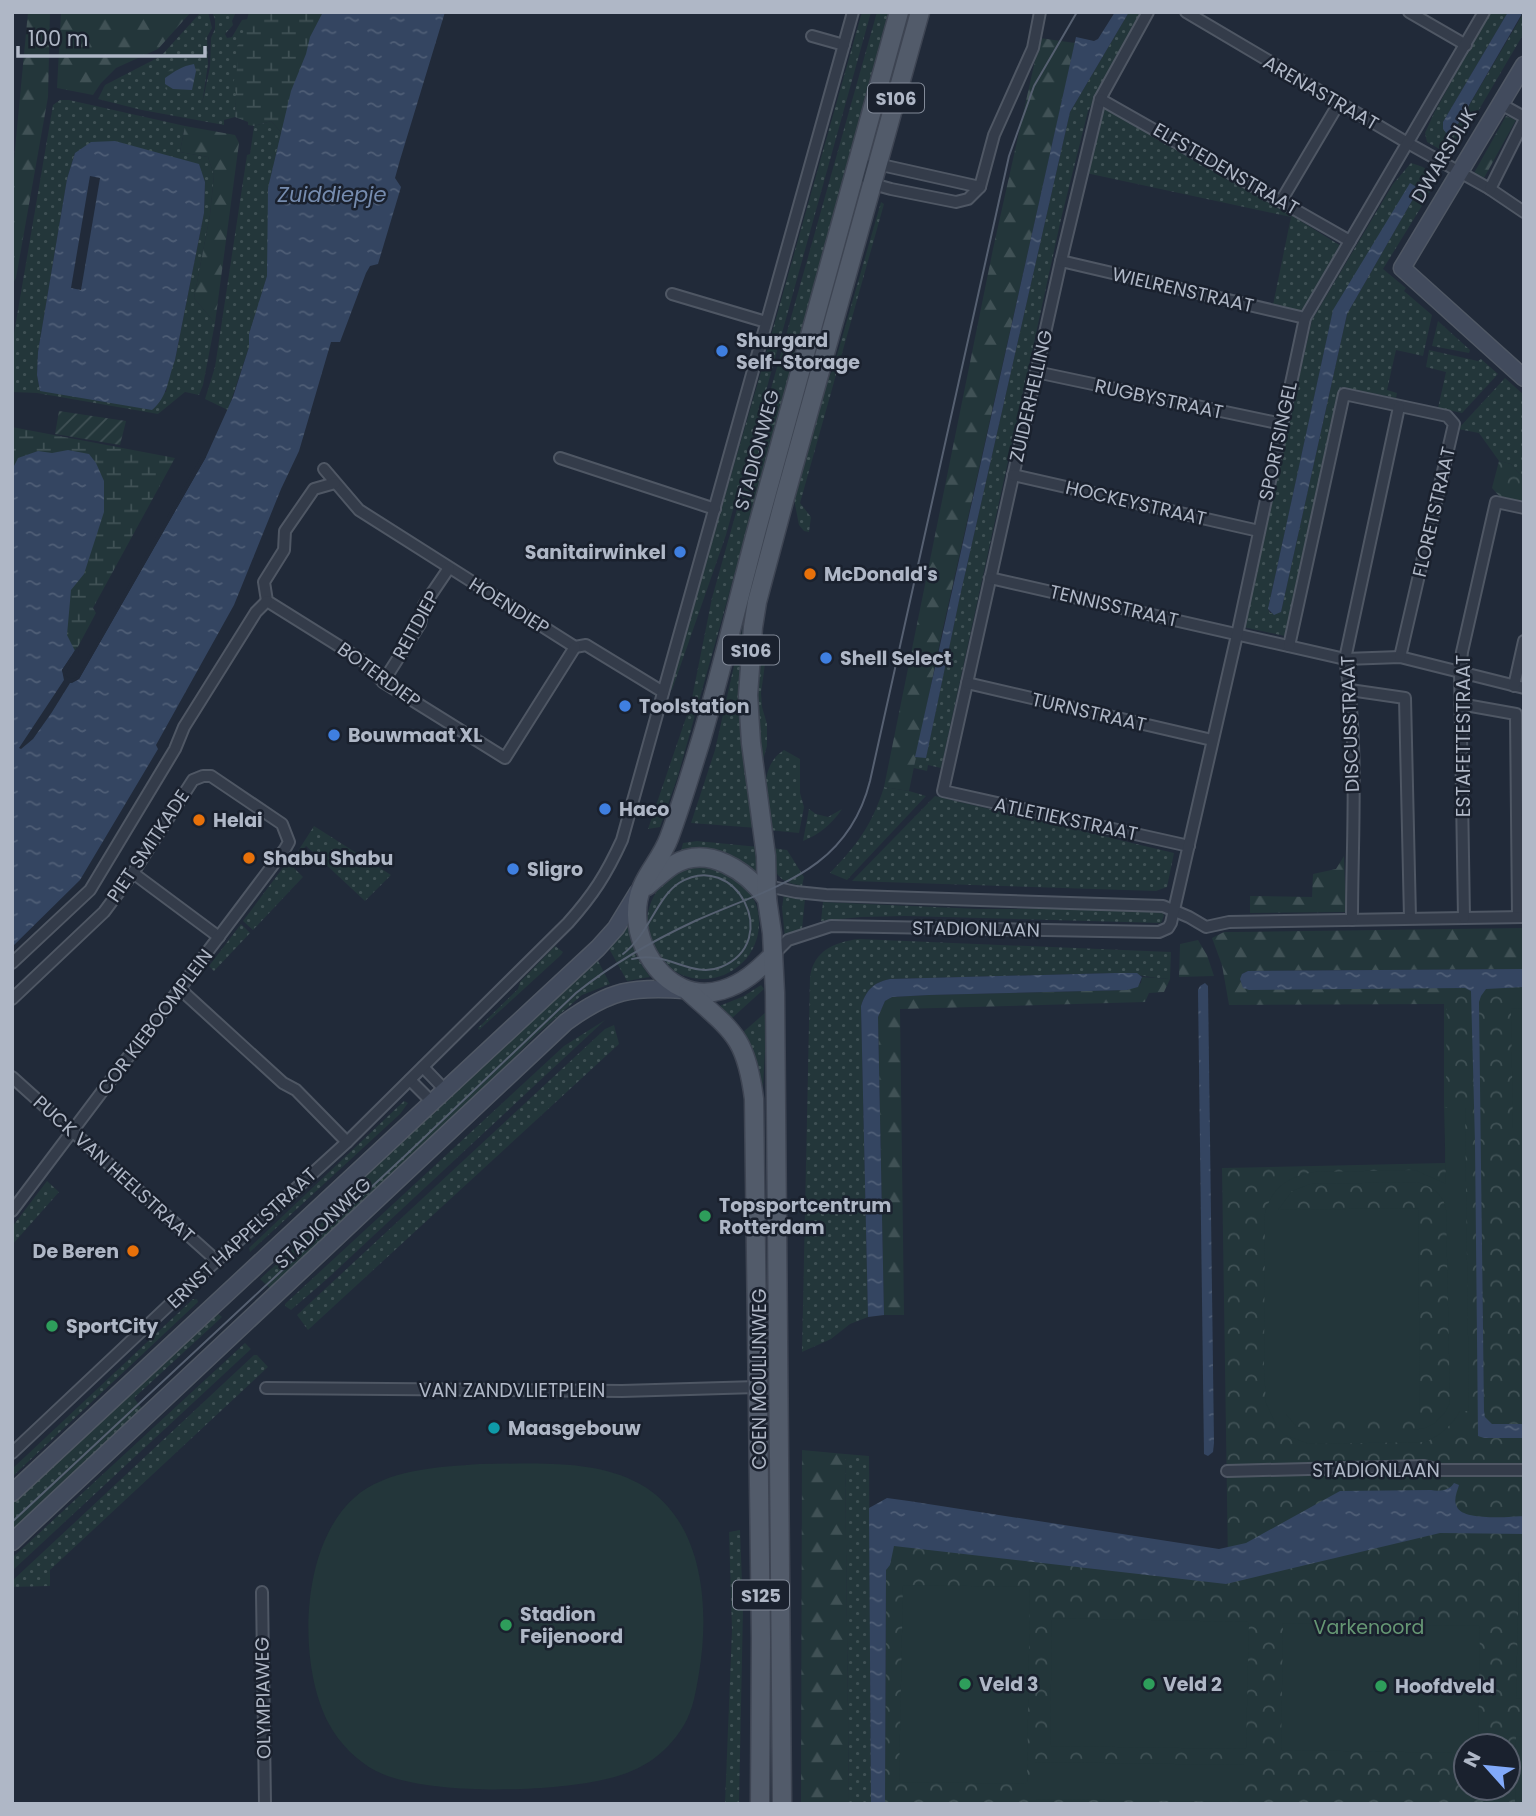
<svg xmlns="http://www.w3.org/2000/svg" width="1536" height="1816" font-family="Poppins,sans-serif">
	<defs>
		<pattern id="grass-dots" width="8" height="8" patternUnits="userSpaceOnUse" patternTransform="scale(1.75)"><rect width="8" height="8" fill="#23363a"/><path d="M2 2h.1M6 6h.1" fill="none" stroke="#405155" stroke-width="1.8" stroke-linecap="round"/></pattern>
		<pattern id="forest-firs" width="22" height="20" patternUnits="userSpaceOnUse" patternTransform="scale(1.75)"><rect width="22" height="20" fill="#23363a"/><path d="M5 1l3.5 6h-7zM16 11l3.5 6h-7z" fill="#405155"/></pattern>
		<pattern id="wetland-marsh" width="20" height="14" patternUnits="userSpaceOnUse" patternTransform="scale(1.75)"><rect width="20" height="14" fill="#23363a"/><path d="M1 5h8M5 5V1M11 12h8M15 12V8" fill="none" stroke="#405155"/></pattern>
		<pattern id="park-crowns" width="20" height="18" patternUnits="userSpaceOnUse" patternTransform="scale(1.75)"><rect width="20" height="18" fill="#23363a"/><path d="M2 6a3 3 0 1 1 6 0M12 15a3 3 0 1 1 6 0" fill="none" stroke="#405155"/></pattern>
		<pattern id="garden-furrows" width="10" height="10" patternUnits="userSpaceOnUse" patternTransform="scale(1.75)"><rect width="10" height="10" fill="#23363a"/><path d="M-1 1l2-2M0 10L10 0M9 11l2-2" fill="none" stroke="#405155"/></pattern>
		<pattern id="water-ripples" width="26" height="14" patternUnits="userSpaceOnUse" patternTransform="scale(1.75)"><rect width="26" height="14" fill="#344561"/><path d="M2 4q2-2 4 0t4 0M15 11q2-2 4 0t4 0" fill="none" stroke="#4f5e76"/></pattern>
	</defs>
	<rect width="100%" height="100%" fill="#212a39"/>
	<!-- grass -->
	<g fill="url(#grass-dots)" fill-rule="evenodd">
		<path d="M201,12H208L212,28L207,37L208,64L202,104L210,67L211,38L215,29V19L212,12H236L232,21L233,25L225,34L227,38L232,37L242,20L248,19L238,63L235,117L224,120V125L142,110L98,99L105,85L161,56Z"/>
		<path d="M862,12H871L726,535L672,690H669L760,375Z"/>
		<path d="M877,12H892L678,776L660,827L648,829L691,703L712,598Z"/>
		<path d="M1129,12H1142L1088,111L1061,219L941,768L928,765L927,771L914,768L915,757H926L960,596L1070,112Z"/>
		<path d="M1490,12H1508L1443,122L1454,131L1524,12V33L1460,142L1452,151H1443L1427,142L1425,133L1434,113Z"/>
		<path d="M60,100H69L185,126L180,152L208,157L214,175L210,215L194,298L215,323L203,385L199,395L185,392L158,414L37,393L12,392V345L53,105ZM75,153L198,164L205,182L204,213L175,360L168,378L166,392L40,391L37,375L38,352L67,179Z"/>
		<path d="M1104,105L1241,184L1341,246L1302,311L1273,305L1291,217L1086,173Z"/>
		<path d="M271,121L281,132L267,193V276L249,334V347L228,410L205,399L215,367L247,155L250,154L254,126Z"/>
		<path d="M1411,163C1422,166 1430,169 1435,180L1428,196L1383,269L1406,288L1404,291L1432,315L1423,356L1396,350L1387,390L1397,393L1396,398L1341,387L1285,636L1243,627L1312,320L1393,184ZM1417,192L1347,314L1281,612L1270,613L1268,609L1333,311Z"/>
		<path d="M881,202L884,204L800,503L811,517L809,532L804,531L799,525L793,494L819,397L833,369Z"/>
		<path d="M1438,321L1470,350L1469,353L1432,346Z"/>
		<path d="M1429,350L1478,361L1481,359L1498,374L1462,413L1438,408L1446,372L1426,367Z"/>
		<path d="M1505,378L1524,395V479L1511,464L1499,461L1479,433L1458,429Z"/>
		<path d="M749,599L757,828L691,823L715,750Z"/>
		<path d="M762,656L766,657L761,693L762,707L767,724V746L760,770C756,734 745,690 762,656Z"/>
		<path d="M784,750L800,759V793L804,807L799,833L768,830C765,804 758,766 784,750Z"/>
		<path d="M884,787L909,791L926,796L847,880L830,873C857,845 872,825 884,787Z"/>
		<path d="M935,796L1174,853L1167,887L1156,891L852,881Z"/>
		<path d="M809,809L816,814L828,817L842,809C832,824 820,834 803,841Z"/>
		<path d="M314,826L391,875L365,901L306,846L300,853L298,851Z"/>
		<path d="M697,841L759,847L762,876L731,857L680,854L683,843Z"/>
		<path d="M771,848L787,850L804,877L802,886C776,881 774,874 771,848Z"/>
		<path d="M285,865L293,867L303,877L253,930L243,921Z"/>
		<circle cx="703" cy="923" r="56"/>
		<path d="M784,894L805,899L802,929L785,938L782,908Z"/>
		<path d="M823,902L979,909H1121L1163,913L1164,916L1161,923L905,916L861,917L821,921Z"/>
		<path d="M631,915L636,956L650,977L627,981L607,945Z"/>
		<path d="M241,924L250,933L214,971L209,966Z"/>
		<path d="M859,939L1171,952L1170,979C1150,978 1135,973 1115,973L890,979C873,983 867,989 861,1006L868,1317L850,1324L831,1339L802,1352L810,977C814,950 835,942 859,939Z"/>
		<path d="M555,946L563,952L561,955L479,1030L478,1028L518,989L520,982Z"/>
		<path d="M596,957L610,984L582,995L535,1036L447,1127L271,1289L260,1279L350,1197L346,1193Z"/>
		<path d="M761,985L764,989L731,1019L717,1007L744,996Z"/>
		<path d="M766,1012L767,1015L763,1087L754,1052L742,1033Z"/>
		<path d="M605,1020L327,1279L291,1310L285,1306V1304L564,1046Z"/>
		<path d="M614,1025L619,1044L308,1330L297,1315L605,1029Z"/>
		<path d="M404,1101L408,1103L400,1114L250,1252L249,1248Z"/>
		<path d="M47,1181L59,1192L12,1245V1227Z"/>
		<path d="M193,1299H197L198,1302L12,1477V1469Z"/>
		<path d="M216,1312L222,1317L134,1398L143,1410L12,1531V1503Z"/>
		<path d="M245,1343L251,1349L12,1571V1558L24,1547Z"/>
		<path d="M254,1355H257L268,1367L50,1570V1586L12,1587V1581Z"/>
		<path d="M845,1454L869,1456L871,1804H849Z"/>
		<path d="M740,1530L743,1609L739,1804H725L732,1630L729,1532Z"/>
	</g>
	<!-- forest -->
	<g fill="url(#forest-firs)">
		<path d="M28,12H50L48,97L16,278L12,285V181Z"/>
		<path d="M61,12H191L158,49L116,68L101,83L93,95L57,88Z"/>
		<path d="M1040,38L1075,43L941,637L909,791L884,787L993,249Z"/>
		<path d="M1506,116L1516,120L1484,178L1474,173Z"/>
		<path d="M185,126L235,135L239,143L215,323L194,298L210,215L214,175L208,157L180,152Z"/>
		<path d="M1344,856L1346,912L1250,913V896L1312,897L1313,874L1336,869Z"/>
		<path d="M1524,928V969L1248,971L1242,974L1465,988V1108H1444V1004L1229,1005L1222,965L1212,938L1224,932H1236Z"/>
		<path d="M1198,940L1207,955L1214,976L1179,977L1180,944Z"/>
		<path d="M1142,977L1170,979L1164,992L1149,993L1145,1002L900,1009L904,1315H884L878,1017L885,1001L892,997L929,995L1127,990L1141,983Z"/>
		<path d="M802,1450L845,1454L849,1804L801,1803Z"/>
	</g>
	<!-- wetland -->
	<g fill="url(#wetland-marsh)">
		<path d="M249,12H335L289,230L249,334L267,276V193L281,132L271,121L254,126L248,125V122L235,117L236,93L232,84C241,68 235,62 237,46L241,42Z"/>
		<path d="M189,60L197,61L200,71L195,91C183,94 168,94 159,84C164,72 176,63 189,60Z"/>
		<path d="M12,427L175,458L93,608L96,613L73,656L12,556Z"/>
	</g>
	<!-- park -->
	<g fill="url(#park-crowns)" fill-rule="evenodd">
		<path d="M1499,461L1511,464L1524,479V502L1499,496L1492,488Z"/>
		<path d="M1524,977V1804H885L886,1570L879,1524L1228,1564L1222,1168L1445,1163L1447,979ZM1466,1746H1508V1788H1466Z"/>
	</g>
	<!-- garden -->
	<path fill="url(#garden-furrows)" d="M59,411L126,421L120,445L55,434Z"/>
	<!-- pitch -->
	<g fill="#23363a" fill-rule="evenodd">
		<path d="M1524,1008V1129H1513L1511,1009Z"/>
		<path d="M1444,1108H1465L1469,1411H1460C1452,1426 1441,1434 1426,1442L1309,1444L1285,1435L1277,1427L1266,1403L1264,1369L1265,1213C1272,1187 1288,1177 1314,1172L1415,1170L1446,1184ZM1417,1182C1431,1186 1444,1194 1446,1210L1450,1402L1446,1411L1435,1423L1425,1428L1414,1430H1310L1296,1426L1286,1414H1420L1418,1208L1278,1210L1292,1191L1310,1184Z"/>
		<path d="M480,1464C531,1464 594,1458 640,1484C704,1520 710,1608 699,1673C696,1691 693,1710 684,1725C665,1757 637,1773 602,1780C548,1792 425,1796 376,1771C357,1761 339,1743 329,1724C297,1664 300,1546 354,1498C386,1469 439,1467 480,1464Z"/>
		<path d="M1519,1571H1524V1699L1516,1698Z"/>
		<path d="M903,1585L1030,1587L1027,1784L899,1782Z"/>
		<path d="M1052,1618L1249,1622L1246,1749L1050,1746Z"/>
		<path d="M1283,1623L1480,1626L1478,1746H1466V1753L1281,1750Z"/>
		<path d="M1516,1736L1524,1737V1804H1515Z"/>
		<path d="M1035,1762L1245,1765V1802L1035,1799Z"/>
	</g>
	<!-- water -->
	<g fill="url(#water-ripples)">
		<path d="M323,12H445L400,160L395,178L401,187L378,264L370,266L366,273L340,342H331L299,451L281,489L234,605L156,745L158,749L80,880L12,947V470L18,458L38,451L52,453L68,450L89,454L96,463L104,481V512L84,574L71,590L67,635L75,651L62,670L66,682L72,683L79,679L206,457L233,397L249,347V334L267,276L268,188L291,91L306,54L310,37Z"/>
		<path d="M1115,12H1129L1070,112L960,596L926,758L915,757L1076,37L1094,41L1098,39Z"/>
		<path d="M1508,12H1523L1454,131L1447,134L1443,129V122Z"/>
		<path d="M194,64L196,71L192,90L173,89L165,84V78C175,71 182,66 194,64Z"/>
		<path d="M115,141L199,164L205,182L204,213L175,360C168,378 168,397 152,410L40,391L37,375L38,352L67,179L75,153L91,142Z"/>
		<path d="M1410,183L1418,188L1417,192L1347,314L1281,612L1274,615L1268,609L1333,310Z"/>
		<path d="M1524,969V987L1486,989L1481,996L1479,1002L1484,1411L1485,1417L1492,1424H1524V1438H1484L1478,1436L1475,1143L1471,991L1465,988L1249,990L1243,988L1240,979L1242,974L1248,971Z"/>
		<path d="M1115,973H1137L1142,977L1138,987L1127,990L929,995L892,997L885,1001L878,1017L884,1315L868,1317L861,1006C867,989 873,983 890,979Z"/>
		<path d="M1205,983L1208,986L1214,1443L1213,1452L1208,1456L1204,1454L1198,990L1200,986Z"/>
		<path d="M1454,1483L1459,1485C1457,1492 1453,1500 1457,1507C1463,1521 1510,1517 1524,1516V1534L1440,1533L1226,1584L894,1546L890,1565L886,1570L885,1804H871L869,1508L887,1498L909,1501L1219,1549L1246,1543L1340,1491L1431,1490C1440,1492 1450,1490 1454,1483Z"/>
	</g>
	<!-- pier -->
	<g fill="#212a39">
		<path d="M90,176L100,178L81,290L71,288Z"/>
		<path d="M201,457H206L79,679L70,683L52,712L33,739L21,749L19,748L64,680L62,670L77,647L79,652L71,661L65,676L72,679L77,677Z"/>
	</g>
	<g fill="none" stroke-linecap="round" stroke-linejoin="round">
		<!-- street casing -->
		<g stroke="#4f5764" stroke-width="14">
			<g id="street">
				<path d="M1148,12L1100,99L1061,261L943,791L1189,846"/>
				<path d="M1186,12L1406,142L1490,189L1524,212"/>
				<path d="M1409,12L1466,45"/>
				<path d="M812,36L844,45"/>
				<path d="M1100,99L1350,241"/>
				<path d="M1499,103L1524,117"/>
				<path d="M855,168L873,184L891,189L956,202L968,199L980,187L994,135L1033,48L1040,12"/>
				<path d="M855,168L877,164L980,187"/>
				<path d="M1490,189L1524,121"/>
				<path d="M1281,201L1339,103"/>
				<path d="M1061,261L1305,318"/>
				<path d="M672,294L766,322"/>
				<path d="M1036,372L1282,424"/>
				<path d="M560,458L715,509"/>
				<path d="M324,469L359,510L575,647L586,645L663,692"/>
				<path d="M1013,475L1259,531"/>
				<path d="M335,483L314,489L285,531L284,550L264,582L267,601L363,661L383,682L505,758L575,647"/>
				<path d="M990,578L1345,659L1400,657L1524,688"/>
				<path d="M1289,646L1344,394L1447,416L1454,424L1400,657"/>
				<path d="M383,682L420,624L424,605L449,568"/>
				<path d="M967,683L1212,740"/>
				<path d="M1514,686L1524,641"/>
				<path d="M1350,690L1405,698L1410,918"/>
				<path d="M1460,704L1516,714L1518,917"/>
				<path d="M133,873L219,937"/>
				<path d="M763,885L796,892L826,895L1163,906L1189,917L1206,927L1229,922L1524,917"/>
				<path d="M1464,918L1460,671L1462,652L1496,502L1524,508"/>
				<path d="M1352,920C1352,836 1359,741 1345,659L1399,407"/>
				<path d="M773,955L788,940L831,926L1159,932L1168,928L1171,923L1237,635L1305,318L1484,12"/>
				<path d="M12,963L90,890L175,749L184,727L256,612L267,601"/>
				<path d="M180,989L283,1083L296,1090L347,1142"/>
				<path d="M12,999L104,912L133,873L193,780L203,776H211L282,824L289,842L285,849L12,1211"/>
				<path d="M423,1067L446,1091"/>
				<path d="M12,1077L217,1261"/>
				<path d="M410,1080L433,1103"/>
				<path d="M266,1388L622,1391L757,1387"/>
				<path d="M12,1453L201,1275L347,1142L568,923C593,895 606,875 622,840L853,12"/>
				<path d="M1227,1471L1424,1466L1440,1470H1524"/>
				<path d="M262,1592L265,1804"/>
			</g>
		</g>
		<!-- secondary casing -->
		<g stroke="#4f5764" stroke-width="19">
			<g id="secondary">
				<path d="M1524,65L1402,268L1524,378"/>
				<path d="M12,1493L598,948L616,928L638,892"/>
				<path d="M12,1542L566,1022C610,990 632,986 685,990"/>
			</g>
		</g>
		<!-- primary casing -->
		<g stroke="#3e4553" stroke-width="21">
			<g id="primary">
				<path d="M647,886C655,879 664,871 673,865C708,844 747,871 767,899"/>
				<path d="M773,955C758,970 743,984 722,990C675,1004 638,958 637,915C636,880 658,867 669,838C681,806 691,772 701,740C722,669 739,596 758,525C804,354 851,183 899,12"/>
				<path d="M688,991C732,1031 746,1036 754,1099L761,1639L760,1804"/>
				<path d="M782,1804L775,993L772,933L767,899L766,856L751,743L748,695L753,627L757,602L785,497L920,12"/>
			</g>
		</g>
		<!-- street -->
		<use href="#street" stroke="#343c4a" stroke-width="10"/>
		<!-- secondary -->
		<use href="#secondary" stroke="#424b5d" stroke-width="16"/>
		<!-- primary -->
		<use href="#primary" stroke="#525b6a" stroke-width="18"/>
		<!-- tram -->
		<g stroke="#566071" stroke-width="2">
			<path d="M623,954C649,934 657,897 679,883C735,848 784,941 721,967C692,979 667,950 632,959"/>
			<path d="M12,1522L408,1153L576,993C611,965 654,940 695,921C771,887 847,873 870,781L1009,156L1034,86L1077,12"/>
		</g>
	</g>
	<!-- markers -->
	<g fill="#3f7fe0" stroke="#1a212e" stroke-width="2.5">
		<circle cx="722" cy="351" r="7"/>
		<circle cx="680" cy="552" r="7"/>
		<circle cx="826" cy="658" r="7"/>
		<circle cx="625" cy="706" r="7"/>
		<circle cx="334" cy="735" r="7"/>
		<circle cx="605" cy="809" r="7"/>
		<circle cx="513" cy="869" r="7"/>
	</g>
	<g fill="#e8710a" stroke="#1a212e" stroke-width="2.5">
		<circle cx="810" cy="574" r="7"/>
		<circle cx="199" cy="820" r="7"/>
		<circle cx="249" cy="858" r="7"/>
		<circle cx="133" cy="1251" r="7"/>
	</g>
	<g fill="#2e9e5b" stroke="#1a212e" stroke-width="2.5">
		<circle cx="705" cy="1216" r="7"/>
		<circle cx="52" cy="1326" r="7"/>
		<circle cx="506" cy="1625" r="7"/>
		<circle cx="965" cy="1684" r="7"/>
		<circle cx="1149" cy="1684" r="7"/>
		<circle cx="1381" cy="1686" r="7"/>
	</g>
	<circle fill="#0f9aa8" stroke="#1a212e" stroke-width="2.5" cx="494" cy="1428" r="7"/>
	<g text-anchor="middle" dominant-baseline="central" stroke-width="5" stroke-linejoin="round" paint-order="stroke">
		<!-- shield labels -->
		<g fill="#1a212e" stroke="#828a98" stroke-width="2">
			<rect x="868" y="83.5" width="56" height="29" rx="5"/>
			<rect x="723" y="635.5" width="56" height="29" rx="5"/>
			<rect x="733" y="1580.5" width="56" height="29" rx="5"/>
		</g>
		<g font-size="18" font-weight="bold" fill="#afb7c6">
			<text x="896" y="98">S106</text>
			<text x="751" y="650">S106</text>
			<text x="761" y="1595">S125</text>
		</g>
		<!-- street labels -->
		<g font-size="19" fill="#afb7c6" stroke="#1a212e">
			<text transform="translate(1321 93) rotate(30)">ARENASTRAAT</text>
			<text transform="translate(1444 155) rotate(-59)">DWARSDIJK</text>
			<text transform="translate(1226 169) rotate(30)">ELFSTEDENSTRAAT</text>
			<text transform="translate(1183 290) rotate(13)">WIELRENSTRAAT</text>
			<text transform="translate(1031 396) rotate(-77)">ZUIDERHELLING</text>
			<text transform="translate(1159 399) rotate(12)">RUGBYSTRAAT</text>
			<text transform="translate(1278 441) rotate(-78)">SPORTSINGEL</text>
			<text transform="translate(757 450) rotate(-75)">STADIONWEG</text>
			<text transform="translate(1136 503) rotate(13)">HOCKEYSTRAAT</text>
			<text transform="translate(1434 512) rotate(-77)">FLORETSTRAAT</text>
			<text transform="translate(509 606) rotate(32)">HOENDIEP</text>
			<text transform="translate(1114 606) rotate(13)">TENNISSTRAAT</text>
			<text transform="translate(416 625) rotate(-61)">REITDIEP</text>
			<text transform="translate(379 675) rotate(36)">BOTERDIEP</text>
			<text transform="translate(1089 712) rotate(13)">TURNSTRAAT</text>
			<text transform="translate(1350 724) rotate(-92)">DISCUSSTRAAT</text>
			<text transform="translate(1463 736) rotate(-90)">ESTAFETTESTRAAT</text>
			<text transform="translate(1066 819) rotate(12)">ATLETIEKSTRAAT</text>
			<text transform="translate(148 846) rotate(-56)">PIET SMITKADE</text>
			<text transform="translate(976 929) rotate(1)">STADIONLAAN</text>
			<text transform="translate(155 1022) rotate(-53)">COR KIEBOOMPLEIN</text>
			<text transform="translate(114 1169) rotate(42)">PUCK VAN HEELSTRAAT</text>
			<text transform="translate(323 1223) rotate(-43)">STADIONWEG</text>
			<text transform="translate(242 1238) rotate(-43)">ERNST HAPPELSTRAAT</text>
			<text transform="translate(759 1379) rotate(-90)">COEN MOULIJNWEG</text>
			<text x="512" y="1390">VAN ZANDVLIETPLEIN</text>
			<text x="1376" y="1470">STADIONLAAN</text>
			<text transform="translate(263 1698) rotate(-91)">OLYMPIAWEG</text>
		</g>
		<!-- poi labels -->
		<g font-size="19" font-weight="bold" fill="#afb7c6" stroke="#1a212e" text-anchor="start">
			<text x="736" y="340">Shurgard<tspan x="736" dy="22">Self-Storage</tspan></text>
			<text x="666" y="552" text-anchor="end">Sanitairwinkel</text>
			<text x="824" y="574">McDonald's</text>
			<text x="840" y="658">Shell Select</text>
			<text x="639" y="706">Toolstation</text>
			<text x="348" y="735">Bouwmaat XL</text>
			<text x="619" y="809">Haco</text>
			<text x="213" y="820">Helai</text>
			<text x="263" y="858">Shabu Shabu</text>
			<text x="527" y="869">Sligro</text>
			<text x="719" y="1205">Topsportcentrum<tspan x="719" dy="22">Rotterdam</tspan></text>
			<text x="119" y="1251" text-anchor="end">De Beren</text>
			<text x="66" y="1326">SportCity</text>
			<text x="508" y="1428">Maasgebouw</text>
			<text x="520" y="1614">Stadion<tspan x="520" dy="22">Feijenoord</tspan></text>
			<text x="979" y="1684">Veld 3</text>
			<text x="1163" y="1684">Veld 2</text>
			<text x="1395" y="1686">Hoofdveld</text>
		</g>
		<!-- park labels -->
		<g font-size="19" fill="#669774" stroke="#1a212e">
			<text x="1369" y="1627">Varkenoord</text>
		</g>
		<!-- water labels -->
		<g font-size="21" font-style="italic" fill="#768caf" stroke="#1a212e">
			<text x="332" y="194">Zuiddiepje</text>
		</g>
	</g>
	<!-- border -->
	<rect width="1536" height="1816" fill="none" stroke="#afb7c6" stroke-width="28"/>
	<!-- north arrow -->
	<g transform="translate(1487 1767) rotate(297)"><circle r="33" fill="#1a212e" stroke="#565d6b" stroke-width="2"/>
	<path d="M0-5L12 26L0 18L-12 26Z" fill="#81a9f9"/>
	<text y="-10" font-size="19" font-weight="bold" text-anchor="middle" fill="#afb7c6">N</text>
	</g>
	<!-- scale -->
	<path d="M18 46v10h187v-10" fill="none" stroke="#afb7c6" stroke-width="3.5"/>
	<text x="28" y="46" font-size="21" fill="#afb7c6" stroke="#1a212e" stroke-width="5" paint-order="stroke">100 m</text>
</svg>
